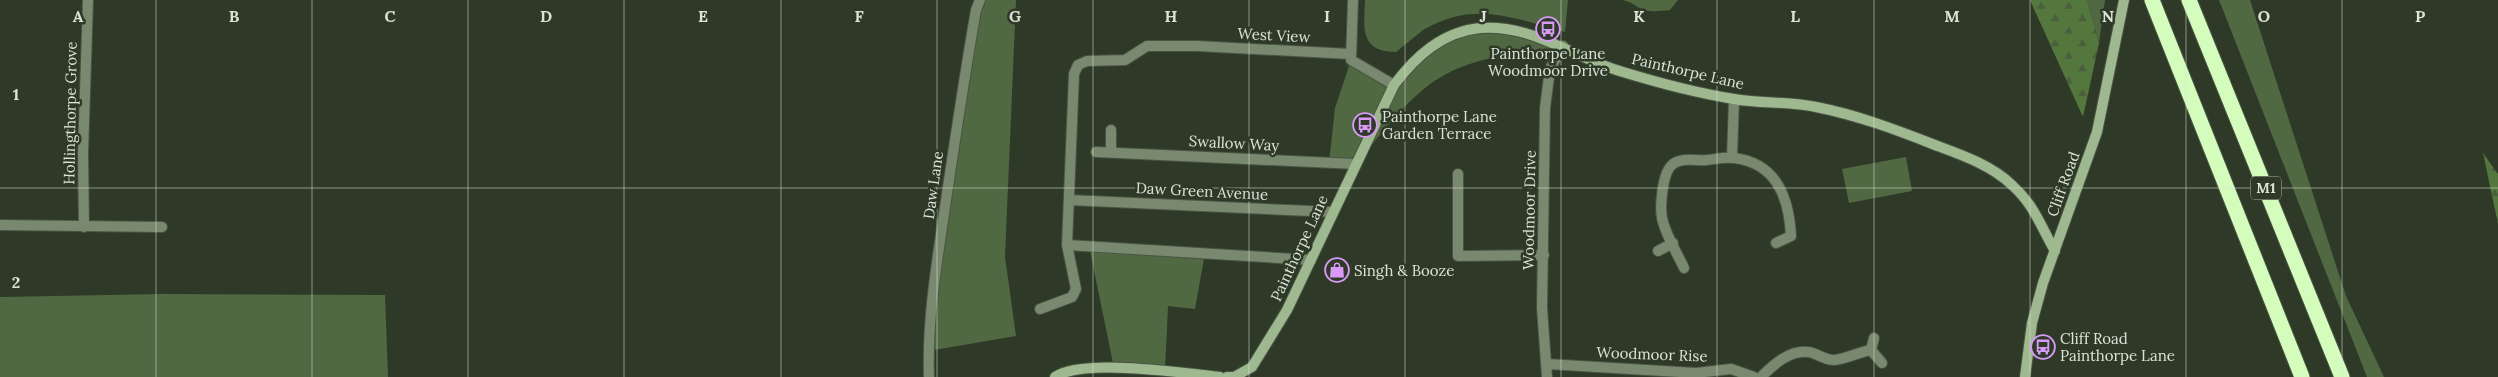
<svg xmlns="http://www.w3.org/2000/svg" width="2498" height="377" font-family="Lora,serif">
	<defs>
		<pattern id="forest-firs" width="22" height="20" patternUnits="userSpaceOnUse" patternTransform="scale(1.25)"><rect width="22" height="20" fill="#54773d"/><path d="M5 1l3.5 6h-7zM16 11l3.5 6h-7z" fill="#4b5e3e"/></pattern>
	</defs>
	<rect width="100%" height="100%" fill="#2e3927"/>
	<!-- green -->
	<g fill="#506942">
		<path d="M980,0H1016L1005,257L1016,336L934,350L938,258Z"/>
		<path d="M1365,0H1568L1565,32C1513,18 1474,0 1423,30C1414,37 1405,45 1396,52C1359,52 1364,27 1365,0Z"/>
		<path d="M1622,0H1678L1670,10C1662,11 1653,12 1644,10C1635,7 1634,2 1622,0Z"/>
		<path d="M2087,0H2105L2099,43Z"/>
		<path d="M2219,0H2250L2346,296L2384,377H2367Z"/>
		<path d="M1499,28L1563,46L1560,54C1508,52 1457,58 1417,95C1394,115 1376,141 1356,164L1329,163L1335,108L1351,60L1394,84L1449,36Z"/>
		<path d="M1906,157L1912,191L1849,203L1842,169Z"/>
		<path d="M1089,246L1205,253L1195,309L1168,306L1165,371L1114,368Z"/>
		<path d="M162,294L385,295L388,377H0V297Z"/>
	</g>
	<!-- forest -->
	<g fill="url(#forest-firs)">
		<path d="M2030,0H2087L2099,43L2083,117Z"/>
		<path d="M2483,153L2498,174V224Z"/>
	</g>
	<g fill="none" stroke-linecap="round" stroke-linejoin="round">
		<!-- street casing -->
		<g stroke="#4a5443" stroke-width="12">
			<g id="street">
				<path d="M1353,0L1351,60L1394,85"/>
				<path d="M1096,152L1356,164"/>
				<path d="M1111,152V130"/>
				<path d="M1732,158L1734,99"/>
				<path d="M1458,174V256L1544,255"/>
				<path d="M1069,200L1333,212"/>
				<path d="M0,225L162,227"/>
				<path d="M84,227L83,154L88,0"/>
				<path d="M1067,245L1311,260"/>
				<path d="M1658,251L1673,243"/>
				<path d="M1684,268C1677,253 1667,237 1663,222C1659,209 1662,172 1673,164C1683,157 1696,161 1707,160C1716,159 1725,157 1734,158C1777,163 1789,198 1791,236L1776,243"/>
				<path d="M1040,309L1072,297L1076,289L1067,245L1074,74L1078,65L1087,61L1125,60L1147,46H1197L1350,54"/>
				<path d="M1874,338L1871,350L1882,363"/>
				<path d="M1547,364L1696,373L1731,369L1754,377"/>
				<path d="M929,377C927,323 936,268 944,214C954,146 964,78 976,10L980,0"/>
				<path d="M1547,377L1542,308L1545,108L1550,69L1563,46"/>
				<path d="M1761,377C1773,365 1789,350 1808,352C1817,353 1824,360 1834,360C1846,359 1859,352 1871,350"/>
			</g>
		</g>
		<!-- secondary casing -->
		<g stroke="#4a5443" stroke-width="12">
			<g id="secondary">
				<path d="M1055,377C1083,358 1185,373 1220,377"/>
				<path d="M1227,377H1234L1252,367L1287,310L1394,85C1416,56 1442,32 1480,28C1534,24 1575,59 1623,72C1659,83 1697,93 1734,99C1761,104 1789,101 1816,107C1857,115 1897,130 1935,145C1962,155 1991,165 2012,185C2035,206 2040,225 2055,251"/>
				<path d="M2025,377L2032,323L2043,283L2097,132L2124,0"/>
			</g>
		</g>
		<!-- highway casing -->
		<g stroke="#4a5443" stroke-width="17">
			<g id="highway">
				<path d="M2152,0L2302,377"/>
				<path d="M2189,0L2342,377"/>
			</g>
		</g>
		<!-- street -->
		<use href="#street" stroke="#78896f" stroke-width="10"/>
		<!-- secondary -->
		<use href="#secondary" stroke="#9eb88f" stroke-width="10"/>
		<!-- highway -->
		<use href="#highway" stroke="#d4fdbd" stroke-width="15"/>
	</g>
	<!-- grid -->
	<path fill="none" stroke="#dbe3d7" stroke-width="1" stroke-opacity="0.55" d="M156,0V377M312,0V377M468,0V377M624,0V377M781,0V377M937,0V377M1093,0V377M1249,0V377M1405,0V377M1561,0V377M1717,0V377M1874,0V377M2030,0V377M2186,0V377M2342,0V377M0,188H2498"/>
	<!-- icons -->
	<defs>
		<g id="bus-ring" transform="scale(1.25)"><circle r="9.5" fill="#2e3927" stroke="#d99af7" stroke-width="1.5"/><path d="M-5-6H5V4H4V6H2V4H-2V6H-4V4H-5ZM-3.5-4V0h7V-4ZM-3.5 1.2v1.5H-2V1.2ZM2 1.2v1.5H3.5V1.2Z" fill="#d99af7"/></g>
		<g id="shop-ring" transform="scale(1.25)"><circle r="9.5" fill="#2e3927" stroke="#d99af7" stroke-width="1.5"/><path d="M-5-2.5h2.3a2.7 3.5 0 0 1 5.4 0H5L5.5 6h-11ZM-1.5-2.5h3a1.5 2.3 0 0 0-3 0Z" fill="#d99af7"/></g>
	</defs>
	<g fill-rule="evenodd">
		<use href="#bus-ring" x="1548" y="29"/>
		<use href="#bus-ring" x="1365" y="125"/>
		<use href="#shop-ring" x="1337" y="270"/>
		<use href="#bus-ring" x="2043" y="347"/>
	</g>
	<g text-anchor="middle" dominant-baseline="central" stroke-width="5" stroke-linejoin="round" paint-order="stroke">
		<!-- shield labels -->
		<rect fill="#2e3927" stroke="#a7b0a2" stroke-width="1" x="2251" y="176.5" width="30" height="23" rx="4"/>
		<g font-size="14" font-weight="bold" fill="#dbe3d7">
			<text x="2266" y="188">M1</text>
		</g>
		<!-- street labels -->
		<g font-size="15" fill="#dbe3d7" stroke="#2e3927">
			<text transform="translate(1274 35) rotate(3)">West View</text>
			<text transform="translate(1688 71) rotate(13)">Painthorpe Lane</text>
			<text transform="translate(70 113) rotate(-89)">Hollingthorpe Grove</text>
			<text transform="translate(1234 143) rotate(3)">Swallow Way</text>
			<text transform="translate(2063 184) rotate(-70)">Cliff Road</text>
			<text transform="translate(933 185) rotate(-82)">Daw Lane</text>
			<text transform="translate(1202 191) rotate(3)">Daw Green Avenue</text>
			<text transform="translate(1529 210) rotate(-89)">Woodmoor Drive</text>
			<text transform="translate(1299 248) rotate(-65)">Painthorpe Lane</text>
			<text transform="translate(1652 354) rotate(2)">Woodmoor Rise</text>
		</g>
		<!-- poi labels -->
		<g font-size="15" fill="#dbe3d7" stroke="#2e3927" text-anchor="start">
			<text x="1548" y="53" text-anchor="middle">Painthorpe Lane<tspan x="1548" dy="17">Woodmoor Drive</tspan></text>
			<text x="1382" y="116">Painthorpe Lane<tspan x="1382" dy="17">Garden Terrace</tspan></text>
			<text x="1354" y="270">Singh &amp; Booze</text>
			<text x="2060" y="338">Cliff Road<tspan x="2060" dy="17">Painthorpe Lane</tspan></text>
		</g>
	</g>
	<g font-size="16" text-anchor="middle" font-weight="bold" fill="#dbe3d7" stroke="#2e3927" stroke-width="5" stroke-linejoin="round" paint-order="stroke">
		<text x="78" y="22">A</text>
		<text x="234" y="22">B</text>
		<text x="390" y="22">C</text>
		<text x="546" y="22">D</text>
		<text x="703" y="22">E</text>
		<text x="859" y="22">F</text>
		<text x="1015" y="22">G</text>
		<text x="1171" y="22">H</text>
		<text x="1327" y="22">I</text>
		<text x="1483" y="22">J</text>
		<text x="1639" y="22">K</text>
		<text x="1795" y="22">L</text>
		<text x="1952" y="22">M</text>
		<text x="2108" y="22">N</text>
		<text x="2264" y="22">O</text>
		<text x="2420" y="22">P</text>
		<text x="16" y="100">1</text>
		<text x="16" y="288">2</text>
	</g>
</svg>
